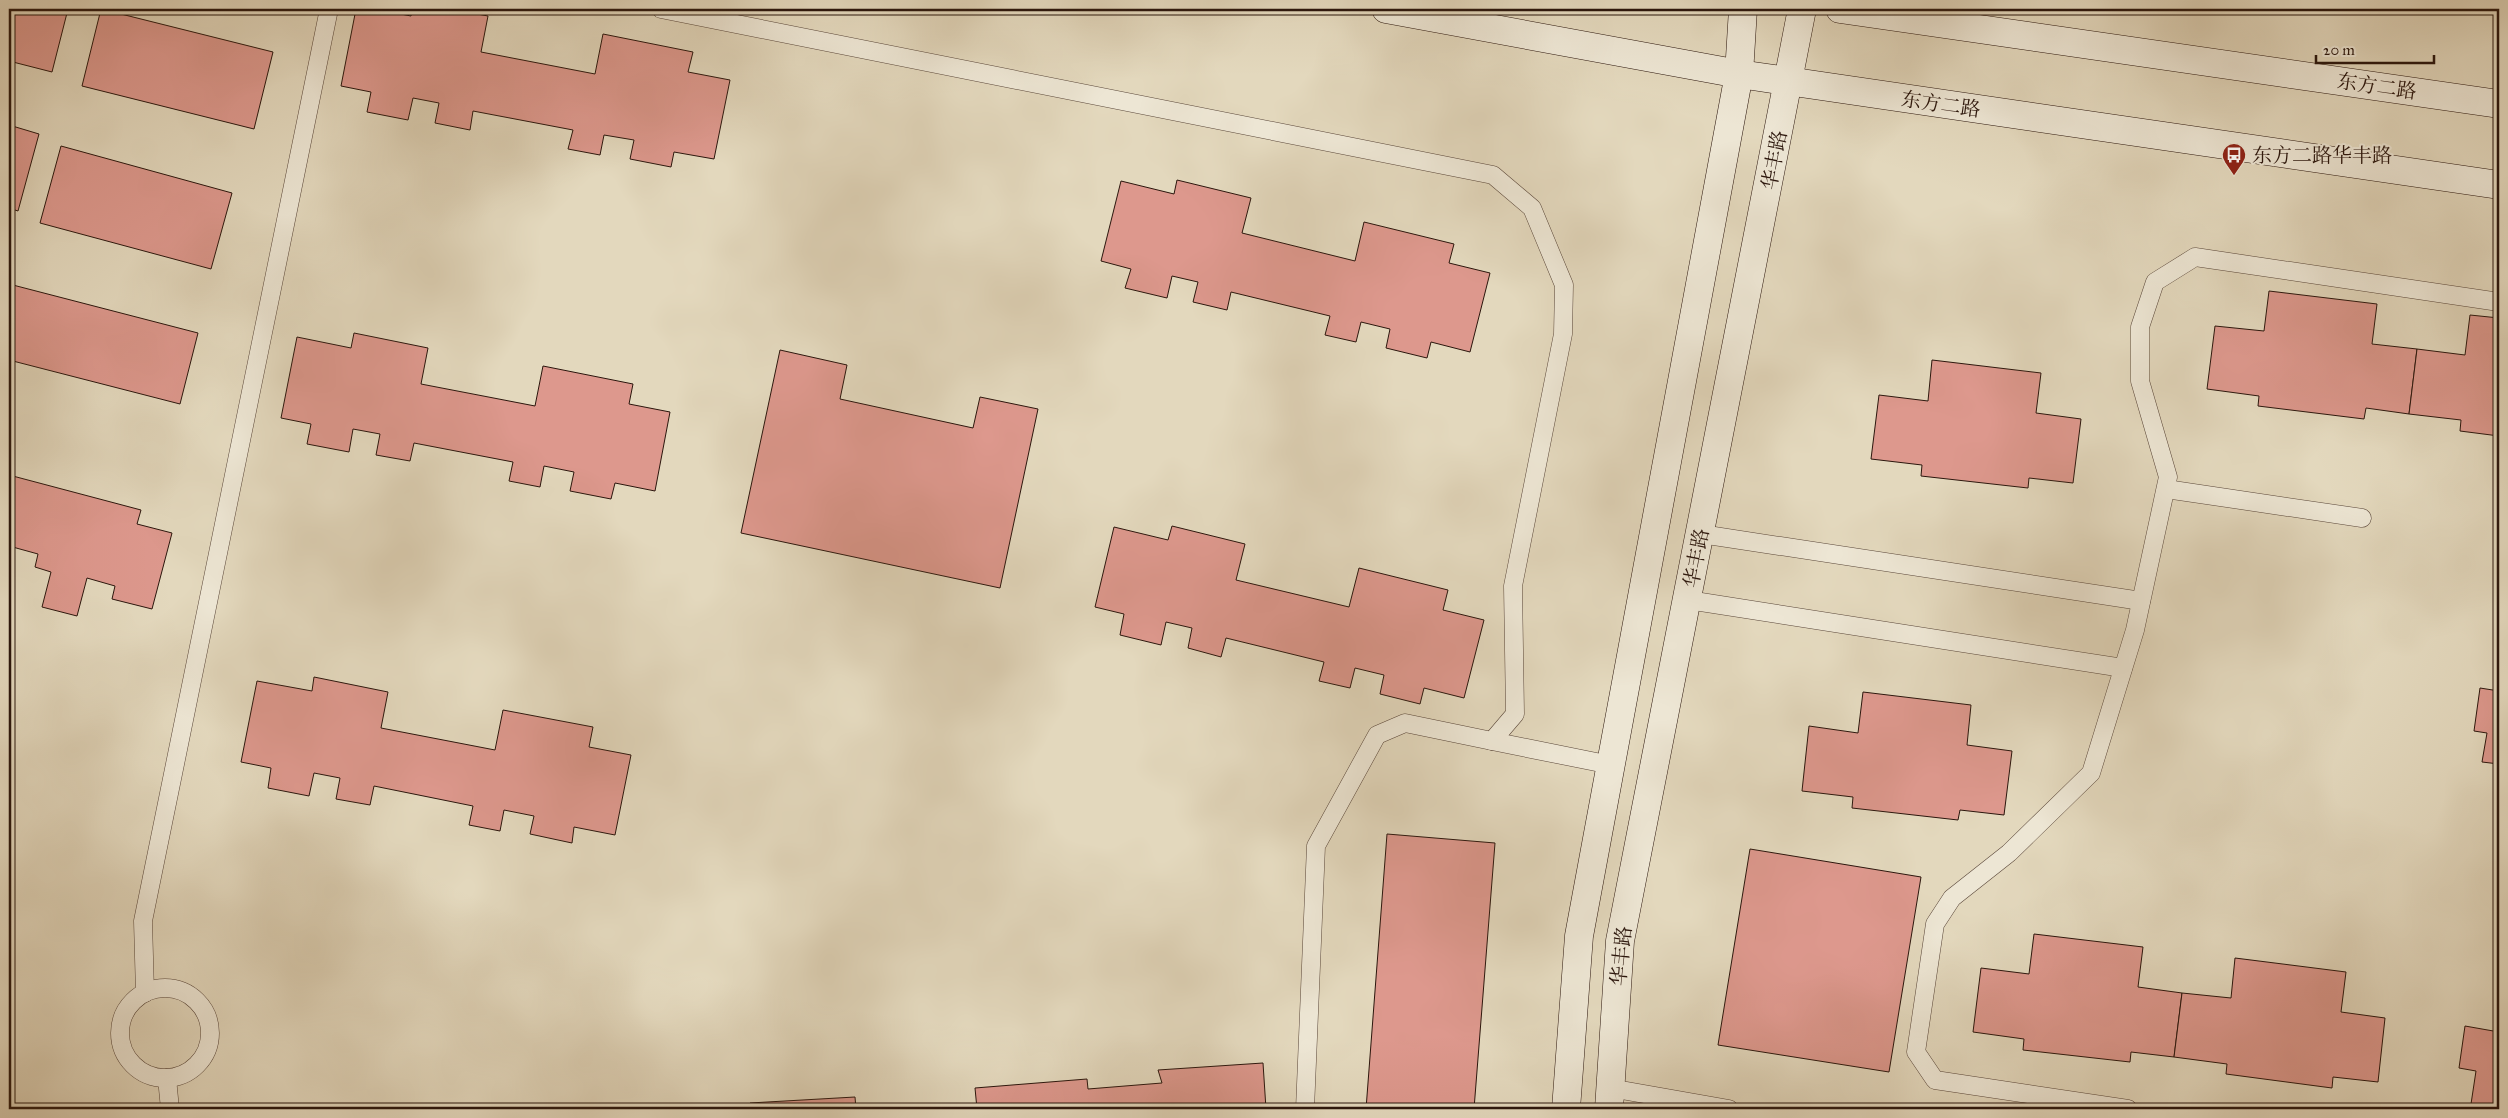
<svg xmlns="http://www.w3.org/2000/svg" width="2508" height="1118" font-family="'IM FELL Great Primer','Noto Serif SC',serif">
	<rect width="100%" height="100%" fill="#e3d8bd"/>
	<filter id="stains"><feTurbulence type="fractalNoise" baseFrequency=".004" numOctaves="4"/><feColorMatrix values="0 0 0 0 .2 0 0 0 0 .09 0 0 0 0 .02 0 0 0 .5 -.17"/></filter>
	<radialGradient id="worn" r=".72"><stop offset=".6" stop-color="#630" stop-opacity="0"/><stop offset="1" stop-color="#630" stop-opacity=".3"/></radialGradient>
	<!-- building -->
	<g fill="#dd988d" stroke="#2b160d">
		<path d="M9,9H68L52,72L9,61Z"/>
		<path d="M101,9L273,52L254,129L82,86Z"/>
		<path d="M356,9H375L411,16L412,9H451L488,16L481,52L595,74L603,34L693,52L688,72L730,80L714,159L674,152L671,167L630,159L634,140L604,135L600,155L568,149L573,130L473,111L470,130L435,123L439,103L413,98L408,120L367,112L371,92L341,86Z"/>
		<path d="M9,125L39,134L18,211L9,208Z"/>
		<path d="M61,146L232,193L211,269L40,223Z"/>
		<path d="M1177,180L1251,198L1242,233L1355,261L1364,222L1454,244L1449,263L1490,273L1470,352L1431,342L1427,358L1386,348L1390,329L1361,322L1356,342L1325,335L1330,316L1231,292L1227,310L1193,302L1198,282L1172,276L1167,298L1125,288L1131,269L1101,261L1121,181L1174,194Z"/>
		<path d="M9,284L198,333L180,404L9,360Z"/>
		<path d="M2269,291L2377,304L2372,344L2417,349L2409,414L2366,408L2364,419L2258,406L2259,396L2207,389L2215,326L2264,331Z"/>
		<path d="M2470,315L2499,318V436L2460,431L2461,420L2409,414L2417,349L2465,355Z"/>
		<path d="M354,333L428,348L421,384L535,406L543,366L633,384L629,404L670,412L655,491L615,483L611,499L570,491L574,472L544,466L540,487L509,481L513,462L414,443L410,461L376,455L380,434L353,429L349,452L307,444L311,424L281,418L297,337L351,348Z"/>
		<path d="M780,350L847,365L840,399L973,428L980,397L1038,409L1000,588L741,533Z"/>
		<path d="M1932,360L2041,373L2036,413L2081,419L2073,483L2029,478L2028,488L1921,476L1922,465L1871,459L1879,395L1928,401Z"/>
		<path d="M9,475L141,510L137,524L172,533L152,609L112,599L115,586L87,578L77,616L42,607L51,572L35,567L38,554L9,546Z"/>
		<path d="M1172,526L1245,544L1236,580L1349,607L1359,568L1448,590L1443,610L1484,620L1464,698L1424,688L1420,704L1380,694L1384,675L1355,668L1350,688L1319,681L1324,662L1226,638L1221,657L1188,648L1192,628L1166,622L1161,645L1120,635L1124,614L1095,607L1114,527L1168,540Z"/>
		<path d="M314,677L388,692L381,728L495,750L503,710L593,727L589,747L631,755L615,835L574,827L572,843L530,834L534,816L504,810L500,831L469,825L473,806L374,786L370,805L336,799L340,778L314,773L309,796L268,788L271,768L241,762L257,681L312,691Z"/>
		<path d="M2480,688L2499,691V764L2482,762L2487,733L2474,731Z"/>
		<path d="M1863,692L1971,705L1967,745L2012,751L2004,815L1960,810L1958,820L1852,808L1853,797L1802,791L1809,726L1858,733Z"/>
		<path d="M1387,834L1495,843L1474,1109H1366Z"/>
		<path d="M1750,849L1921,877L1889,1072L1718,1045Z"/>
		<path d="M2034,934L2143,947L2138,987L2182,993L2174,1057L2131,1052L2130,1062L2023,1050L2024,1039L1973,1032L1981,968L2029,974Z"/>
		<path d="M2235,958L2346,972L2341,1012L2385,1018L2378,1082L2333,1077L2332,1088L2226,1074L2227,1064L2174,1057L2182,993L2231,998Z"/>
		<path d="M2465,1026L2499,1032V1109L2471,1104L2476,1071L2459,1068Z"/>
		<path d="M1263,1063L1266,1109H1280H977L975,1088L1087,1079L1088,1089L1162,1083L1158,1070Z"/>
		<path d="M855,1097L856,1109H752L750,1103Z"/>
	</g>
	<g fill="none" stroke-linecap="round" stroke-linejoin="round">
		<!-- lane casing -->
		<g stroke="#594639" stroke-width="19">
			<g id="lane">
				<path d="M661,9L1493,175L1532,208L1564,285L1563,334L1513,586L1515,714L1492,741L1405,723L1377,735L1316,846L1305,1109"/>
				<path d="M2166,489L2362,518"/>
				<path d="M1701,534L2141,601"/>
				<path d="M1688,600L2123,668"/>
				<path d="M1492,741L1611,765"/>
				<circle cx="165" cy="1033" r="45"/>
				<path d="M145,993L143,921L329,9"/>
				<path d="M167,1078L170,1109"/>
				<path d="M1610,1088L1729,1109"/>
				<path d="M2128,1109L1935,1080L1916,1052L1935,924L1952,898L2009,853L2091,773L2135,630L2168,477L2140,381V327L2155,282L2195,257L2499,302"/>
			</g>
		</g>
		<!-- secondary casing -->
		<g stroke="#2b160d" stroke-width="29">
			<g id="secondary">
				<path d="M1386,9L1739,74L2499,185"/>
				<path d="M1840,9L2499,104"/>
				<path d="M1566,1109L1579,936L1739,74L1743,9"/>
				<path d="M1609,1109L1620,941L1802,9"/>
			</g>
		</g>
		<!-- lane -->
		<use href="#lane" stroke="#ede6d4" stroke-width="18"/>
		<!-- secondary -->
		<use href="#secondary" stroke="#ede6d4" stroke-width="28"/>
	</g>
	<!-- icons -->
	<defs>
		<g id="bus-pin" transform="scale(1.25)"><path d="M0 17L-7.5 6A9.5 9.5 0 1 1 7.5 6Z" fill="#8f2418" stroke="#ede6d4"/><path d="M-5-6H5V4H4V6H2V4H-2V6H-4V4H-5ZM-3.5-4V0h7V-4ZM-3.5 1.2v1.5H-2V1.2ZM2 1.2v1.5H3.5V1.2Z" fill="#fff"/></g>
	</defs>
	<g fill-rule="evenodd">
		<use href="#bus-pin" x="2234" y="155"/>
	</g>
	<g text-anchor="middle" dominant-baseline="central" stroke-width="4" stroke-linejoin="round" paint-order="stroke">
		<!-- street labels -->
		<g font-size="20" fill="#2b160d" stroke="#ede6d4">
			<text transform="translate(2377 86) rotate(8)">东方二路</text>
			<text transform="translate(1941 104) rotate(8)">东方二路</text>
			<text transform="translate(1774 160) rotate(-79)">华丰路</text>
			<text transform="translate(1696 558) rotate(-79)">华丰路</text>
			<text transform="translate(1621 956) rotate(-84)">华丰路</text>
		</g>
		<!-- poi labels -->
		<g font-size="20" fill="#2b160d" stroke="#ede6d4" text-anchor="start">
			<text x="2252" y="155">东方二路华丰路</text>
		</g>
	</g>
	<!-- margin -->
	<rect width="2508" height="1118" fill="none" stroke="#e3d8bd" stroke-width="30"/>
	<rect x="10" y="10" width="2488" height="1098" fill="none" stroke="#2b160d" stroke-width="2.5"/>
	<rect x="15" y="15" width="2478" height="1088" fill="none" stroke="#2b160d"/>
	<!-- scale -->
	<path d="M2316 55v8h118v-8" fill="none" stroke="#2b160d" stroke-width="2.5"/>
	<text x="2323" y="55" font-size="15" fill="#2b160d" stroke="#ede6d4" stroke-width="4" paint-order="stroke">20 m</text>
	<rect width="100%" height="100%" filter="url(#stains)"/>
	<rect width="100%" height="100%" fill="url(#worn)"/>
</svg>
